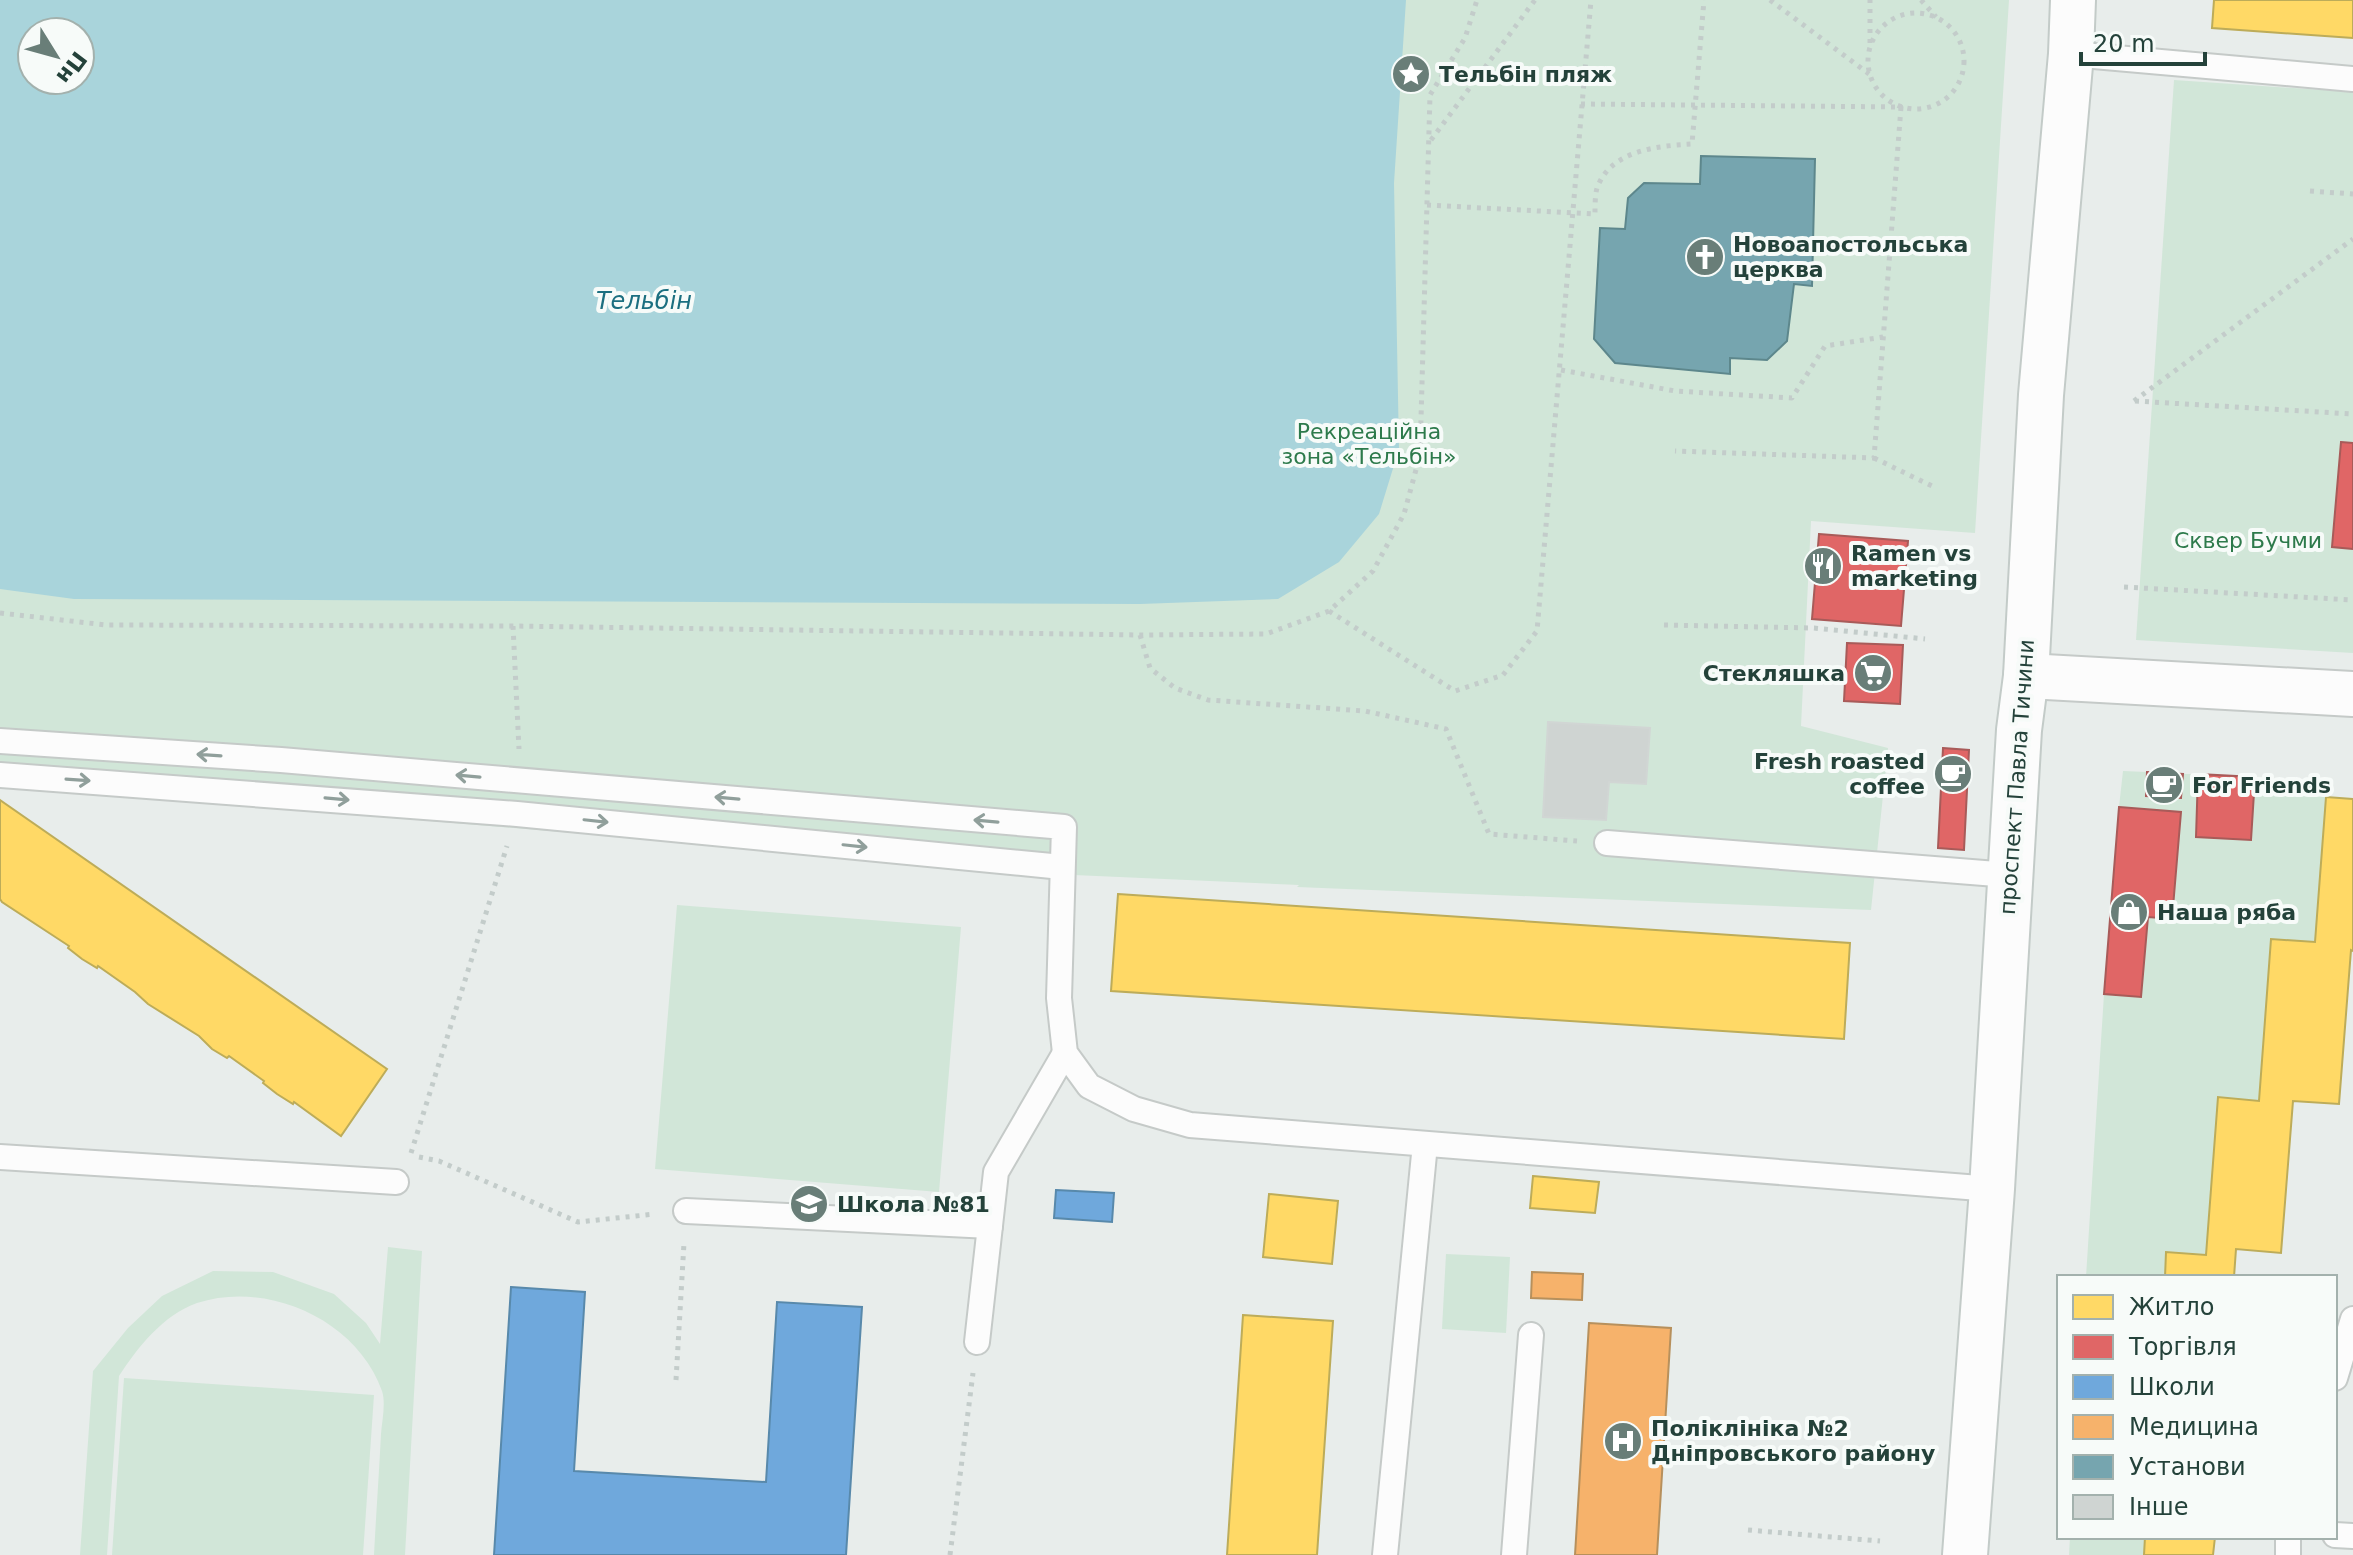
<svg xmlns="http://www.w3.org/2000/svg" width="2353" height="1555" font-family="'DejaVu Sans',sans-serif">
	<rect width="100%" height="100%" fill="#e8edeb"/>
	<!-- green -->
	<g fill="#d1e6d8" fill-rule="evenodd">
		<path d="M0,0H2009L1975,533L1811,521L1801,726L1888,748L1871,910L1297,887L1299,885L1074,875L0,785ZM32,32H80V80H32Z"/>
		<path d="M2174,80L2353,92V653L2136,640Z"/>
		<path d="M2123,771L2147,772L2146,796L2181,798L2183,774H2198L2196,837L2251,840L2255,777L2318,782L2326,797L2315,942L2271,939L2259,1101L2218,1098L2206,1255L2167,1252L2165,1277H2086L2104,994L2141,996L2148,917L2172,918L2181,813L2119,807Z"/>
		<path d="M677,905L961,927L939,1192L655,1169Z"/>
		<path d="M388,1247L422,1251L405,1555H374C376,1515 379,1474 381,1434C382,1421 386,1403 382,1391C357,1320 268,1280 197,1303C163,1315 137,1348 119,1376L107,1555H80L93,1371L128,1328L162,1296L213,1271L273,1272L334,1294L366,1323L380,1344Z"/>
		<path d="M1446,1254L1510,1257L1506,1333L1442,1329Z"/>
		<path d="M124,1378L374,1395L363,1555H112Z"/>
		<path d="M2070,1537H2145L2144,1555H2069Z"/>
	</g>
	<!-- water -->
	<path fill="#a9d4db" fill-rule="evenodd" d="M0,0H1406L1394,183L1399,449L1379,514L1339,562L1278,599L1140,604L74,599L0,589ZM32,32H80V80H32Z"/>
	<!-- homes -->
	<g fill="#ffd966" stroke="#bdac59" stroke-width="2">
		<path d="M2214,0H2353V38L2212,28Z"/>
		<path d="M2326,797L2353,799V951L2351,950L2339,1104L2293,1101L2281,1253L2236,1249L2234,1277H2165L2166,1252L2206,1255L2218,1097L2259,1101L2271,939L2315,942Z"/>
		<path d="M0,800L387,1069L341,1136L294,1102L293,1104L277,1094L263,1083L264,1081L229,1056L227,1058L212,1049L199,1036L148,1004L135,992L98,966L97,968L82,959L68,948L69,946L2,902L0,899Z"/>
		<path d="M1118,894L1850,943L1844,1039L1111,991Z"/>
		<path d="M1533,1176L1599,1182L1595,1213L1530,1208Z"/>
		<path d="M1269,1194L1338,1201L1332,1264L1263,1257Z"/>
		<path d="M1243,1315L1333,1321L1317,1555H1227Z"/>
		<path d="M2145,1537H2215L2213,1555H2144Z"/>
	</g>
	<!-- shops -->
	<g fill="#e06666" stroke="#a85b59" stroke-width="2">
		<path d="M2341,442L2353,443V549L2332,547Z"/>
		<path d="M1819,534L1908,541L1901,626L1812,619Z"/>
		<path d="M1847,643L1903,645L1900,704L1844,701Z"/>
		<path d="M1943,748L1969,750L1964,850L1938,848Z"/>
		<path d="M2147,772L2183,774L2181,798L2146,796Z"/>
		<path d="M2198,774L2255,777L2251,840L2196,837Z"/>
		<path d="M2119,807L2181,812L2172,919L2148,917L2141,997L2104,994Z"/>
	</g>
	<!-- schools -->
	<g fill="#6fa8dc" stroke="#5889ab" stroke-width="2">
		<path d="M1056,1190L1114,1193L1112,1222L1054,1218Z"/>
		<path d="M511,1287L585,1292L574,1471L766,1482L777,1302L862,1307L846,1555H494Z"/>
	</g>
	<!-- health -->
	<g fill="#f6b26b" stroke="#b7905c" stroke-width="2">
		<path d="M1532,1272L1583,1274L1582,1300L1531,1298Z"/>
		<path d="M1589,1323L1671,1328L1657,1555H1575Z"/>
	</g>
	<!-- public -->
	<path fill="#76a5af" stroke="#5d878c" stroke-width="2" d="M1701,156L1815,159L1812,286L1794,284L1787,341L1767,360L1730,358V374L1615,363L1594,339L1600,228L1625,229L1628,198L1644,183L1700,184Z"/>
	<!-- building -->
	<path fill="#cfd4d2" stroke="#d1d6d4" stroke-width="2" d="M1548,722L1650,728L1646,784L1609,782L1606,820L1543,817Z"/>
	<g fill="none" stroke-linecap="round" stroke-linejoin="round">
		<!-- lane casing -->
		<g stroke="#c5cac8" stroke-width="28">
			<g id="lane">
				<path d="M2071,54L2353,79"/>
				<path d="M0,741L281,760L1064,827L1059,998L1065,1053L1089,1086L1134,1109L1190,1125L1992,1189"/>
				<path d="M0,775L517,814L1062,867"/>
				<path d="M1607,843L2009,875"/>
				<path d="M0,1157L396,1182"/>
				<path d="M686,1211L990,1226"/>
				<path d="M977,1342L996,1172L1065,1053"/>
				<path d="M2335,1378L2353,1319"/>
				<path d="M2335,1535L2353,1536"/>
				<path d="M1385,1555L1425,1144"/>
				<path d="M1514,1555L1531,1335"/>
				<path d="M2288,1555V1537"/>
			</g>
		</g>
		<!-- street casing -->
		<g stroke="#c5cac8" stroke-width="48">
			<path id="street" d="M2026,676L2353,694"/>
		</g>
		<!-- secondary casing -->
		<g stroke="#c3cbc8" stroke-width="48">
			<path id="secondary" d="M1965,1555L1992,1189L2019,730L2026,676L2041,395L2071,54L2073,0"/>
		</g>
		<!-- path -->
		<g stroke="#c3ccca" stroke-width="5" stroke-dasharray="4 6" stroke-linecap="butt">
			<path d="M1770,0L1869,74"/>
			<path d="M1921,0L1936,17"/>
			<circle cx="1916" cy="61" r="48"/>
			<path d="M1870,43V0"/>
			<path d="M1581,104L1901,107L1874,458L1675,451"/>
			<path d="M1431,140L1535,0"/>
			<path d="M2310,191L2353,194"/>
			<path d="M1427,205L1595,214C1595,206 1595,195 1597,188C1611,150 1657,146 1692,144L1704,0"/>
			<path d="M1561,370L1675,391L1792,398L1825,346L1883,337"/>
			<path d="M2134,401L2353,239"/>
			<path d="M2135,401L2353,414"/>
			<path d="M1874,458L1932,486"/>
			<path d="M2124,587L2353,600"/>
			<path d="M1329,611L1455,691L1503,675L1537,631L1591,0"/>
			<path d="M0,613L106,625L513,626L1140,635L1266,634L1329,611L1373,571L1404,514L1420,455L1430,95L1465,38L1477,0"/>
			<path d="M1664,625L1814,628L1925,639"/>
			<path d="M513,626L519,749"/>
			<path d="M1140,635L1150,668L1175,688L1208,700L1365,711L1446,729L1489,834L1577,841"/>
			<path d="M411,1153L507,846"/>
			<path d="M419,1157L439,1161L578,1222L655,1214"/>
			<path d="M676,1380L684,1243"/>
			<path d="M1748,1530L1880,1541"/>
			<path d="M950,1555L973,1373"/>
		</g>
		<!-- lane -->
		<use href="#lane" stroke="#fcfcfc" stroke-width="24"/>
		<!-- street -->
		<use href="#street" stroke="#fcfcfc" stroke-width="44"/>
		<!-- secondary -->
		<use href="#secondary" stroke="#fcfcfc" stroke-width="44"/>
	</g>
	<!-- one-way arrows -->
	<defs><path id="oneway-shaft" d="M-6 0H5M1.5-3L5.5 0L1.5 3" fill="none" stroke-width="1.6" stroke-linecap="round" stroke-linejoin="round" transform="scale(2)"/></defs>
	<g stroke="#909f9b">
		<use href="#oneway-shaft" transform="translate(209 755) rotate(-176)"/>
		<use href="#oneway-shaft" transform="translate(468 776) rotate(-175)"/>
		<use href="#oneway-shaft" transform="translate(78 780) rotate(4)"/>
		<use href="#oneway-shaft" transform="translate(727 798) rotate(-175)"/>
		<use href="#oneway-shaft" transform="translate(337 799) rotate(5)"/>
		<use href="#oneway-shaft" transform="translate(596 821) rotate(6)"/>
		<use href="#oneway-shaft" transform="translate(986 821) rotate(-175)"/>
		<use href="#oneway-shaft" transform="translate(855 846) rotate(6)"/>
	</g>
	<!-- icons -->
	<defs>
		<g id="sight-disc" transform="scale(2)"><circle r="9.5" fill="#697e78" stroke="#f7fbf9"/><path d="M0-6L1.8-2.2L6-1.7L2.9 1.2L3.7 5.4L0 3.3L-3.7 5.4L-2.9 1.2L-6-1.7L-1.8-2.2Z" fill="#fff"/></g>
		<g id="church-disc" transform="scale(2)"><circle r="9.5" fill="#697e78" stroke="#f7fbf9"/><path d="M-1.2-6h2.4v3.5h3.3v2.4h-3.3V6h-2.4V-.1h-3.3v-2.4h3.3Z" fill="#fff"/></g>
		<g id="restaurant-disc" transform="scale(2)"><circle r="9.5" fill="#697e78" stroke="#f7fbf9"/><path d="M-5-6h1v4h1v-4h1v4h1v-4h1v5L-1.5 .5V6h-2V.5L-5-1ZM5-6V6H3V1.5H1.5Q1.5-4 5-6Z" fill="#fff"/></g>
		<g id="supermarket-disc" transform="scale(2)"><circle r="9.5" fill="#697e78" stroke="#f7fbf9"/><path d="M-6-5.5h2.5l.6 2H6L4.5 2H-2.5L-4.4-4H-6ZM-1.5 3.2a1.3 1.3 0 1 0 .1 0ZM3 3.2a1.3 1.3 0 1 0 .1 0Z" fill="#fff"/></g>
		<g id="cafe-disc" transform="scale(2)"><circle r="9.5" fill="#697e78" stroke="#f7fbf9"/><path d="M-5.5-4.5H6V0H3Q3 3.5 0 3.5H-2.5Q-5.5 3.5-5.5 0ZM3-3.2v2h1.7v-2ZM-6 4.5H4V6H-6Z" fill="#fff"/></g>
		<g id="shop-disc" transform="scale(2)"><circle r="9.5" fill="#697e78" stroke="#f7fbf9"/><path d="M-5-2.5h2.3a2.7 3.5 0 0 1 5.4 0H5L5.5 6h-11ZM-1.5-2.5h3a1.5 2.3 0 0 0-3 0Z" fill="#fff"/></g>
		<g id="school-disc" transform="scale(2)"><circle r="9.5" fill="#697e78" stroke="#f7fbf9"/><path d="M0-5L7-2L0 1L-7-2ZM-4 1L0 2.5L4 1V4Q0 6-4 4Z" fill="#fff"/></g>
		<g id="hospital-disc" transform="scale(2)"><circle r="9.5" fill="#697e78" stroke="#f7fbf9"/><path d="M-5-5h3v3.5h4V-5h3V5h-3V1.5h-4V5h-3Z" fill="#fff"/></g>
	</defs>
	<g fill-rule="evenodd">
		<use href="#sight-disc" x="1411" y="74"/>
		<use href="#church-disc" x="1705" y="257"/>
		<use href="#restaurant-disc" x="1823" y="566"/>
		<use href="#supermarket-disc" x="1873" y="673"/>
		<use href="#cafe-disc" x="1953" y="774"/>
		<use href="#cafe-disc" x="2164" y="785"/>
		<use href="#shop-disc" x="2129" y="912"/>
		<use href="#school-disc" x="809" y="1204"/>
		<use href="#hospital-disc" x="1623" y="1441"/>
	</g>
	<g text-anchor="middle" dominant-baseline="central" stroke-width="8" stroke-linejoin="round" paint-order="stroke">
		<!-- poi labels -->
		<g font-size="22" font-weight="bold" fill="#24423a" stroke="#f7fbf9" text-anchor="start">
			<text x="1439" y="74">Тельбін пляж</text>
			<text x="1733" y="244">Новоапостольська<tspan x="1733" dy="25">церква</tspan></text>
			<text x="1851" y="553">Ramen vs<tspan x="1851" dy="25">marketing</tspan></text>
			<text x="1845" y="673" text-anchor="end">Стекляшка</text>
			<text x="1925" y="761" text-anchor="end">Fresh roasted<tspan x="1925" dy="25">coffee</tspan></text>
			<text x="2192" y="785">For Friends</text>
			<text x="2157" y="912">Наша ряба</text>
			<text x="837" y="1204">Школа №81</text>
			<text x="1651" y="1428">Поліклініка №2<tspan x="1651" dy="25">Дніпровського району</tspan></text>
		</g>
		<!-- park labels -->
		<g font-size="22" fill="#2d7a4b" stroke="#f7fbf9">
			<text x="1369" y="431">Рекреаційна<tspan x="1369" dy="25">зона «Тельбін»</tspan></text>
			<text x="2248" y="540">Сквер Бучми</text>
		</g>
		<!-- street labels -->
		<g font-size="22" fill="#24423a" stroke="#f7fbf9">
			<text transform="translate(2017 777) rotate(-86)">проспект Павла Тичини</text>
		</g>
		<!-- water labels -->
		<g font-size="24" font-style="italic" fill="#1c6f80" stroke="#f7fbf9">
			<text x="644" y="301">Тельбін</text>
		</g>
	</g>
	<!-- legend -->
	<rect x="2057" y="1275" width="280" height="264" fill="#f7fbf9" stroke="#a3b1ad" stroke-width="2"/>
	<rect x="2073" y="1295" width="40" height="24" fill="#ffd966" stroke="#a3b1ad" stroke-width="2"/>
	<text x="2129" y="1315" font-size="24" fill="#24423a">Житло</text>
	<rect x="2073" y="1335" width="40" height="24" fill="#e06666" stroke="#a3b1ad" stroke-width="2"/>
	<text x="2129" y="1355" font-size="24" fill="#24423a">Торгівля</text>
	<rect x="2073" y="1375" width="40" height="24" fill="#6fa8dc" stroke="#a3b1ad" stroke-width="2"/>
	<text x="2129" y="1395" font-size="24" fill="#24423a">Школи</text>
	<rect x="2073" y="1415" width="40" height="24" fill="#f6b26b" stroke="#a3b1ad" stroke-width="2"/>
	<text x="2129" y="1435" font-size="24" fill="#24423a">Медицина</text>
	<rect x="2073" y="1455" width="40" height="24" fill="#76a5af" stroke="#a3b1ad" stroke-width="2"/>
	<text x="2129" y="1475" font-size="24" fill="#24423a">Установи</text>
	<rect x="2073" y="1495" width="40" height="24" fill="#cfd4d2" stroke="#a3b1ad" stroke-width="2"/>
	<text x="2129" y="1515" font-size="24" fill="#24423a">Інше</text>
	<!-- north arrow -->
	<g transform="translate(56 56) rotate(127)"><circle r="38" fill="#f7fbf9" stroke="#a3b1ad" stroke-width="2"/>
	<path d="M0-6L14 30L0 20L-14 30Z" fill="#697e78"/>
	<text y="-12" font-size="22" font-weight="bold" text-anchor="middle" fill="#24423a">Пн</text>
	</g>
	<!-- scale -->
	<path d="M2081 52v12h124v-12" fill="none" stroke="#24423a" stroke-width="4"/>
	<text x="2093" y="52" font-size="24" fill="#24423a" stroke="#f7fbf9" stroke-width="6" paint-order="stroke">20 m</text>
</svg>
